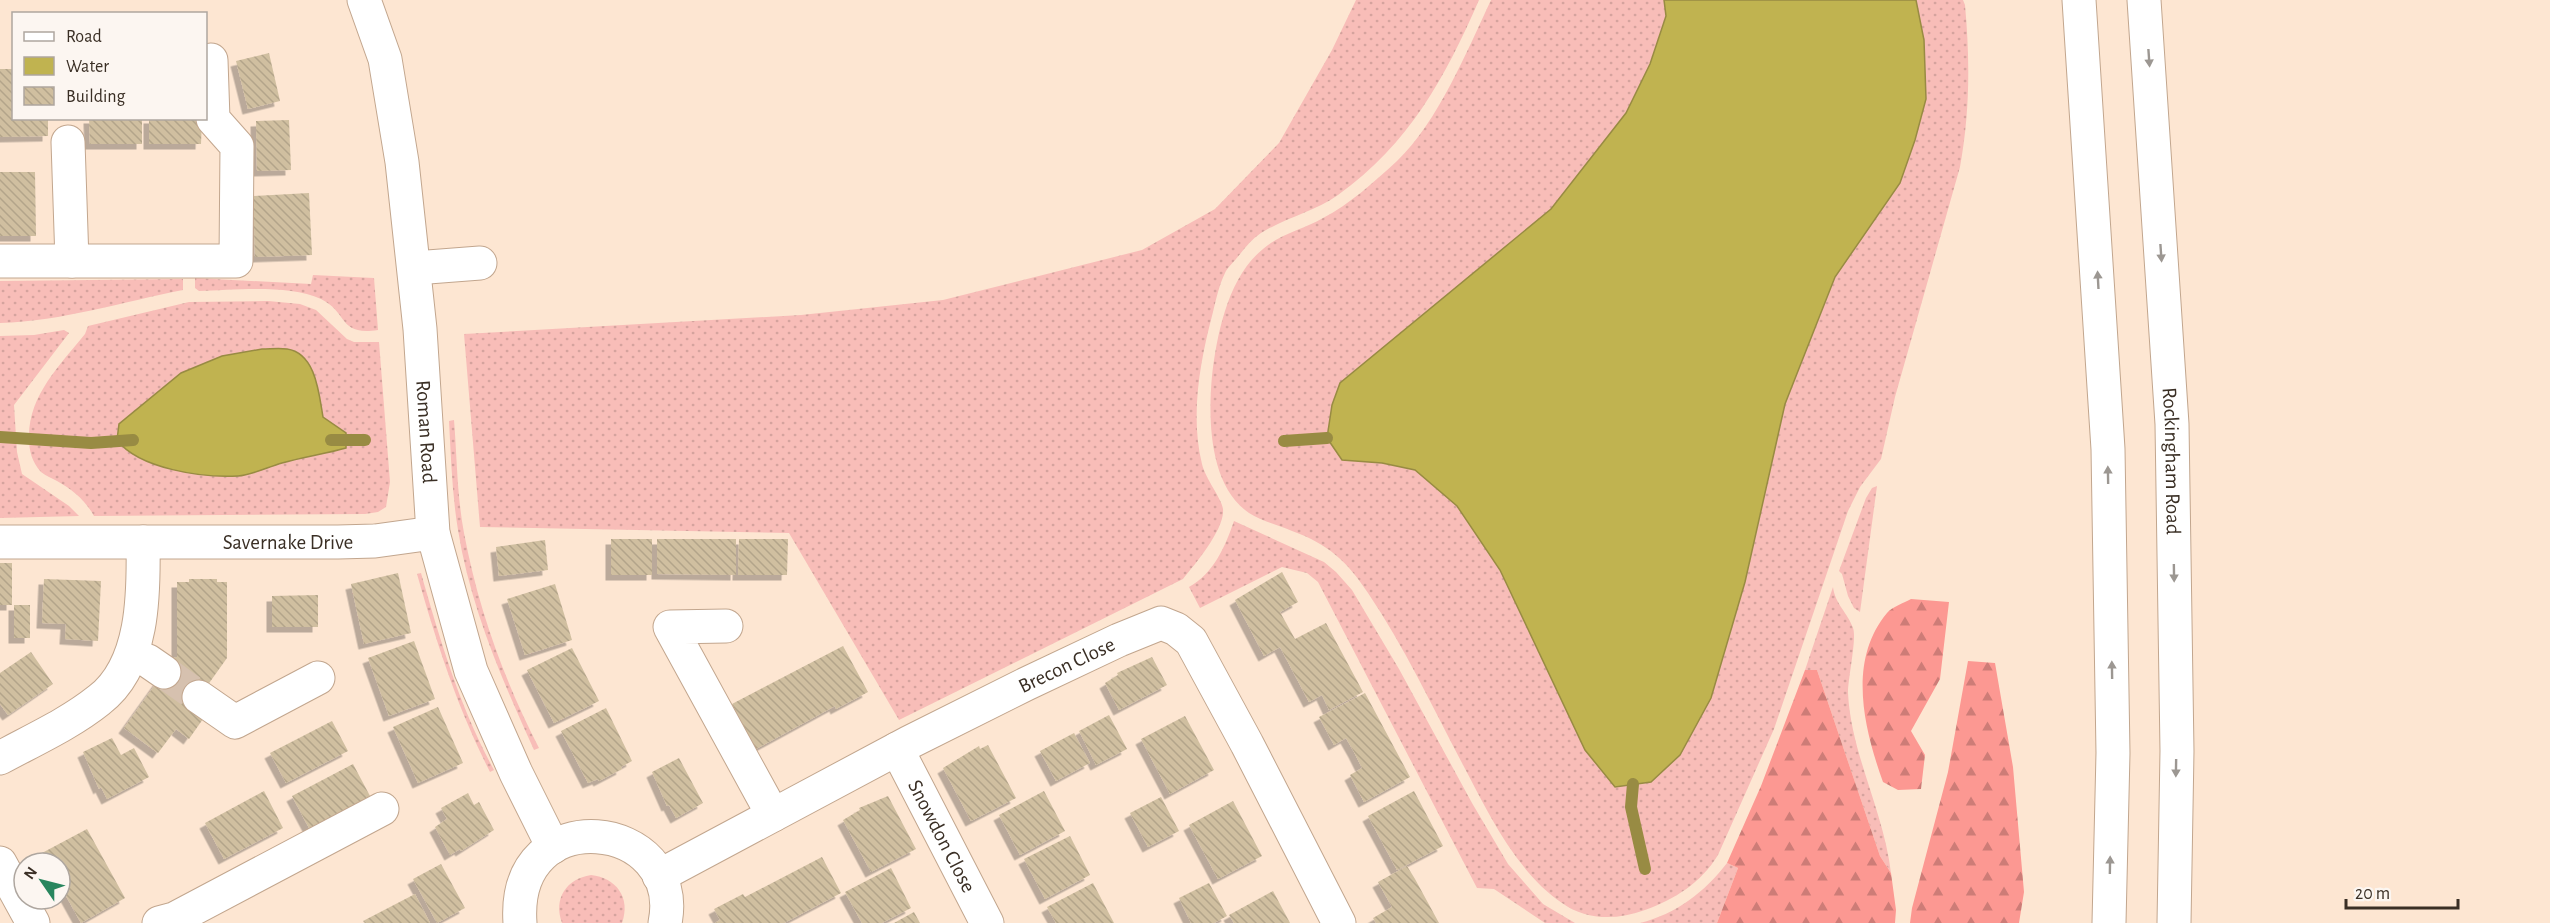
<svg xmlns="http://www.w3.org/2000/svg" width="2550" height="923" font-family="'Alegreya Sans',sans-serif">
	<defs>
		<pattern id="grass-dots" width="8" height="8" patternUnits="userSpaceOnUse" patternTransform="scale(1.5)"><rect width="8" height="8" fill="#f8bdb8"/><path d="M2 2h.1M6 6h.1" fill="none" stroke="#d5a39e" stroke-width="1.8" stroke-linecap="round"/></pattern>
		<pattern id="forest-firs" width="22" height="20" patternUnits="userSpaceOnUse" patternTransform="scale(1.5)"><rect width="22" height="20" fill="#fc9892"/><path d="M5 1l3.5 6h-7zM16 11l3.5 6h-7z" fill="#cd7c77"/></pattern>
		<pattern id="building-back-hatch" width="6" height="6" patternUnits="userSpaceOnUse" patternTransform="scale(1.5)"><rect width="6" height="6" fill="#d0bfa0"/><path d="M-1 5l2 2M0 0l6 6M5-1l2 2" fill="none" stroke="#b3a48a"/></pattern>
		<filter id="shadow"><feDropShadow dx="-5.5" dy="5.5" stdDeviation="0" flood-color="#0004"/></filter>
	</defs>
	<rect width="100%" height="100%" fill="#fde6d2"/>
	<!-- grass -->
	<g fill="url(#grass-dots)" fill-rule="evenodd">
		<path d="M1356,0H1479C1445,78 1409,144 1338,195C1313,213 1282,218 1257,236C1249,242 1242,252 1236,259C1232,264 1227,268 1225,273C1219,285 1216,300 1213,312C1200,361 1190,415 1202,464C1205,478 1222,499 1223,509C1225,529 1195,564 1183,579L899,720L789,533L480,527L464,334L801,315L943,300L1142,250L1215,209L1279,143L1332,50Z"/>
		<path d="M1491,0H1664L1666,16L1650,64L1626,113L1551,209L1340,383L1382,463L1415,470L1457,506L1500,570L1585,750L1615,786L1651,782L1745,582L1785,404L1835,277L1900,183L1915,140L1926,99L1924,40L1916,0H1963L1965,5C1970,60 1970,112 1960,167L1895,397L1881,459L1860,487L1848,511L1774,729L1718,855C1701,883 1675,899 1645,910C1617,920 1587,921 1562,903C1515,871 1488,812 1462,763C1432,706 1404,646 1368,593C1347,561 1328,544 1292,531C1278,525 1261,521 1249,513C1209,486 1208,419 1212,376C1217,334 1228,277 1263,249C1280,234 1304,229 1323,218C1350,204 1374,182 1397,161C1438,122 1467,51 1491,0Z"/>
		<path d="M313,275L374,278L378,330C338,336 349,313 321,299C288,284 235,290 199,291L195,288V278L311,284Z"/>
		<path d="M183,279V290C122,302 63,321 0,323V281Z"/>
		<path d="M268,301L300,304L316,310L347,339L354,342H379L390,482L386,507L378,512L365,514L94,516C85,500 73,490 57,481C52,478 46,476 41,472C32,462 29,451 29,438C28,396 60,365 85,334L88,326L189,302ZM316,382L323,417L346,433V448L285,462L119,424L146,403Z"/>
		<path d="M64,330L69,333L14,405L17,452L22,474L69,506L79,516L0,518V336L34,335Z"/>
		<path d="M454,420C457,457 457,496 464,533C478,608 504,680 539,748L534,750C502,680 470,606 458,530C452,494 451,457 449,421Z"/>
		<path d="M1877,486L1860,612L1854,608L1848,596L1842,574L1839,571L1866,498L1872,488Z"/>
		<path d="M1234,521L1324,562L1336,572L1352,590L1399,669L1472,803L1508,864L1543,904L1575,923H1545L1494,889L1477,888L1318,582L1307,573L1282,567L1200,608L1189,587C1214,573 1225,547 1234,521Z"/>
		<path d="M421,573C440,640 460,708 494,770L490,772C457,707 437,644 417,574Z"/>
		<path d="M1833,587C1835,604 1848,613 1853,628C1857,638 1848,678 1848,693C1851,754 1884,812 1891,873L1880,856L1817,670H1805Z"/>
		<path d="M1727,863L1738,868L1717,923H1640C1676,914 1705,892 1727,863Z"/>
		<path d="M591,875C616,878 631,897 622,923H562C553,899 566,879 591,875Z"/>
	</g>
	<!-- forest -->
	<g fill="url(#forest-firs)">
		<path d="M1911,599L1949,602L1940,679L1911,731L1925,755L1921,789L1898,790L1883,782C1864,729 1847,661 1887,613C1892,607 1904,603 1911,599Z"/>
		<path d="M1968,661L1995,663L2013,767L2024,892L2019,923H1910L1912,908L1948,772Z"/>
		<path d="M1805,670H1817L1880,856L1891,873L1896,910L1895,923H1717L1738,868L1727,863L1761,786Z"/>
	</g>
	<!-- water -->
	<g fill="#c0b350" stroke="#988b43" stroke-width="1.5">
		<path d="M1664,0H1916L1924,40L1926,99L1915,140L1900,183L1835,277L1785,404L1745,582L1711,698L1680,755L1651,782L1615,787L1585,750L1500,570L1457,506L1415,470L1382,463L1342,460L1327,438L1332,405L1340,383L1551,209L1626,113L1650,64L1666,16Z"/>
		<path d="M262,349C270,349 279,348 287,349C316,353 319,394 323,417L346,433V448C325,454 303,457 282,463C268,467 252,475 238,476C203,478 139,469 117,440L119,424L181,373L222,356Z"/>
	</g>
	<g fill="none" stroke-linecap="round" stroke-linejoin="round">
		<!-- stream -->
		<g stroke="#988b43" stroke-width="12">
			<path d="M0,437L91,443L133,440"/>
			<path d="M331,440H365"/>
			<path d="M1284,441L1327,438"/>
			<path d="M1633,784L1631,807L1645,869"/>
		</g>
	</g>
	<!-- building -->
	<g fill="url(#building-back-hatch)" filter="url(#shadow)">
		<path d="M269,53L280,101L248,109L236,61Z"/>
		<path d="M0,69H14V118H48V136L0,137Z"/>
		<path d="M89,118H142V144H90Z"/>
		<path d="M149,118H202L201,144H149Z"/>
		<path d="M289,120L291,170L257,171L256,121Z"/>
		<path d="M0,172H35L36,236H0Z"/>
		<path d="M309,193L312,255L255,257L253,196Z"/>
		<rect x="611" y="539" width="41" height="36"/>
		<path d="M657,539H736V575L657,574Z"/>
		<path d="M739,539H788L787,575H738Z"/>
		<path d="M545,540L548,570L499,576L496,547Z"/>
		<rect x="0" y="563" width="12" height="42"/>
		<path d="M1282,572L1298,602L1280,612L1295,639L1326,623L1363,692L1329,710L1322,695L1309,702L1280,647L1264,656L1235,600Z"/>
		<path d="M398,573L411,633L364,644L351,584Z"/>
		<path d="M44,579L101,581L98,641L65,639L66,624L42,623Z"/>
		<path d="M189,579H217V582H227V658L190,710L203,719L189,739L176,729L158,753L124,728L175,657H177V582H189Z"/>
		<path d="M555,584L572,640L525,655L507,599Z"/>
		<path d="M318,595V627H272V596Z"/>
		<rect x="14" y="605" width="16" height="33"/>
		<path d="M414,641L435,699L389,716L368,658Z"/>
		<path d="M843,646L868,692L836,709L835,706L756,749L732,704Z"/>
		<path d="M572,648L599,701L554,723L527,670Z"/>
		<path d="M31,652L53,684L8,715L0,704V673Z"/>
		<path d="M1152,657L1167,685L1119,710L1105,683L1118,675L1117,673Z"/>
		<path d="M1365,693L1410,777L1364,802L1350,775L1362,768L1354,752L1346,738L1334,745L1319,717Z"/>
		<path d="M438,707L463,763L418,783L393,727Z"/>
		<path d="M606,708L632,761L621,767L622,769L599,781L598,779L588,783L561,731Z"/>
		<path d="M1109,715L1127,749L1096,765L1079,731Z"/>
		<path d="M1185,716L1214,770L1170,794L1141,739Z"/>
		<path d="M332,721L348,751L286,783L270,753Z"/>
		<path d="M1074,733L1090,763L1056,781L1040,751Z"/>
		<path d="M112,738L121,755L134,748L149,777L107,799L101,787L99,789L83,752Z"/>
		<path d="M988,745L1016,798L971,821L943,768L979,746L980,749Z"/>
		<path d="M679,758L703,803L676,818L669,805L667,806L652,772Z"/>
		<path d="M353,764L370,796L309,828L292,796Z"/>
		<path d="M264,791L283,828L224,859L205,823Z"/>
		<path d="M1044,791L1065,831L1020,855L999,815Z"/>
		<path d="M1414,791L1443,846L1397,870L1368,816Z"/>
		<path d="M468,793L474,805L479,802L494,830L461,851L460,849L450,855L435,827L447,819L441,808Z"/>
		<path d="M888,796L916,849L871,872L843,820L860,810L859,808Z"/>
		<path d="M1161,797L1179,831L1148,847L1130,813Z"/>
		<path d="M1233,801L1262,856L1218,879L1189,825Z"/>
		<path d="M87,829L125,898L81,923L60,885V863H48L42,853Z"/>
		<path d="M1070,836L1090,875L1045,899L1024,859Z"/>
		<path d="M822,857L841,893L784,923H715L720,920L714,909L743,894L745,897Z"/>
		<path d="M441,864L465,908L437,923L413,879Z"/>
		<path d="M1407,866L1415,879L1439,923H1376L1373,918L1392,907L1378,882Z"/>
		<path d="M891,868L911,908L882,923H862L845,892Z"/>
		<path d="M1093,883L1114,923H1056L1047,907Z"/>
		<path d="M1209,883L1227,916L1214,923H1191L1179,898Z"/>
		<path d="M1273,891L1290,923H1234L1229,915Z"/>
		<path d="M415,894L430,923H365L363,921Z"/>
		<path d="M914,912L920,923H894Z"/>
	</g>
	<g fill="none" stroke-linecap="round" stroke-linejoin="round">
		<!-- minor-tunnel -->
		<path stroke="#d6c1af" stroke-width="33" stroke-dasharray="33 16" stroke-linecap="butt" d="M164,672L199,697"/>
		<!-- minor casing -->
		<g stroke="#c2a68e" stroke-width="35">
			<g id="minor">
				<path id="s1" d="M364,0L385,59L402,162L420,329L433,533L471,671L516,773L553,847"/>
				<path d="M68,142L72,261"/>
				<path d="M0,261H236L237,146L213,119L211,60"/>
				<path d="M415,268L480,263"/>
				<path id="s2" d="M0,542H338L375,541L433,533"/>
				<path d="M726,626L670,627L773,815"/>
				<path d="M133,655L148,661L164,672"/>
				<path d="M199,697L235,722L318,678"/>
				<path id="s3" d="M897,749L987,923"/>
				<path d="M0,758C33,740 69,724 99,700C144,666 144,594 143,542"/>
				<path d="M0,863L33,923"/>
				<path id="s4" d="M659,876L908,743L1026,684L1119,640L1161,623L1176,629L1191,641L1247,744L1339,923"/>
				<path d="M159,923L174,919L382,809"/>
				<path d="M520,923C511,797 686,819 665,923"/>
			</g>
		</g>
		<!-- highway casing -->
		<g stroke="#c2a68e" stroke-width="35">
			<g id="highway">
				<path d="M2079,0L2108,449L2113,753L2109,923"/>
				<path id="s5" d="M2144,0L2172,424L2177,751L2174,923"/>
			</g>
		</g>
		<!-- minor -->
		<use href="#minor" stroke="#fff" stroke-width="33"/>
		<!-- highway -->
		<use href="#highway" stroke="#fff" stroke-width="33"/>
	</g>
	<!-- one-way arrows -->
	<defs><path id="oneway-solid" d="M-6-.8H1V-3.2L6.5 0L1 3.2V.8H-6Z" transform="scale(1.5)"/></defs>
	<g fill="#9c9792">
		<use href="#oneway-solid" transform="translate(2149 58) rotate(86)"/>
		<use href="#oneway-solid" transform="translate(2161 253) rotate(86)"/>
		<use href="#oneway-solid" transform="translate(2098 280) rotate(-93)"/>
		<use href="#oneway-solid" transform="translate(2108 475) rotate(-91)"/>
		<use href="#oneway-solid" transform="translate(2174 573) rotate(89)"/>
		<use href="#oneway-solid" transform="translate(2112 670) rotate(-91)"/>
		<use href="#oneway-solid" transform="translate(2176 768) rotate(91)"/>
		<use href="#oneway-solid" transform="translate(2110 865) rotate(-89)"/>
	</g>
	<g text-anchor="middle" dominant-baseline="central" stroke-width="5" stroke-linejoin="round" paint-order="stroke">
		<!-- street labels -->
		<g font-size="21" fill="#3a2f25" stroke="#fcf6f1">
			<text stroke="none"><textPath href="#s1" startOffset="438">Roman Road</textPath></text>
			<text stroke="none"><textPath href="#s5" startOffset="462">Rockingham Road</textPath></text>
			<text stroke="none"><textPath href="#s2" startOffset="288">Savernake Drive</textPath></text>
			<text stroke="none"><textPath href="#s4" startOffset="459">Brecon Close</textPath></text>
			<text stroke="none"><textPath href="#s3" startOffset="98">Snowdon Close</textPath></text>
		</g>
	</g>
	<!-- legend -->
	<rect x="12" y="12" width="195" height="108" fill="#fcf6f1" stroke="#aea69f" stroke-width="1.5"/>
	<rect x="24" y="32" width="30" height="9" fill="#ffffff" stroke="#aea69f" stroke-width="1.5"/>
	<text x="66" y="42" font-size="18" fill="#3a2f25">Road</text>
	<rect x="24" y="57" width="30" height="18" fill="#c0b350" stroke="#aea69f" stroke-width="1.5"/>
	<text x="66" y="72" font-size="18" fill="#3a2f25">Water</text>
	<rect x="24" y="87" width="30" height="18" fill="url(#building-back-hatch)" stroke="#aea69f" stroke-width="1.5"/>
	<text x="66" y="102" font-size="18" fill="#3a2f25">Building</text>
	<!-- north arrow -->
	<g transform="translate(42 881) rotate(305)"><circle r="28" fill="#fcf6f1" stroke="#aea69f" stroke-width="1.5"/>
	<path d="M0-4.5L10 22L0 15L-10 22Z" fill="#28865e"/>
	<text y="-9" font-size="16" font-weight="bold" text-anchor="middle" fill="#3a2f25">N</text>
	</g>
	<!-- scale -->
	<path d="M2346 899v9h112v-9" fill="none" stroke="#3a2f25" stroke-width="3"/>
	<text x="2355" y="899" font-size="18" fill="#3a2f25" stroke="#fcf6f1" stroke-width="4.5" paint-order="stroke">20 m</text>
</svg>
